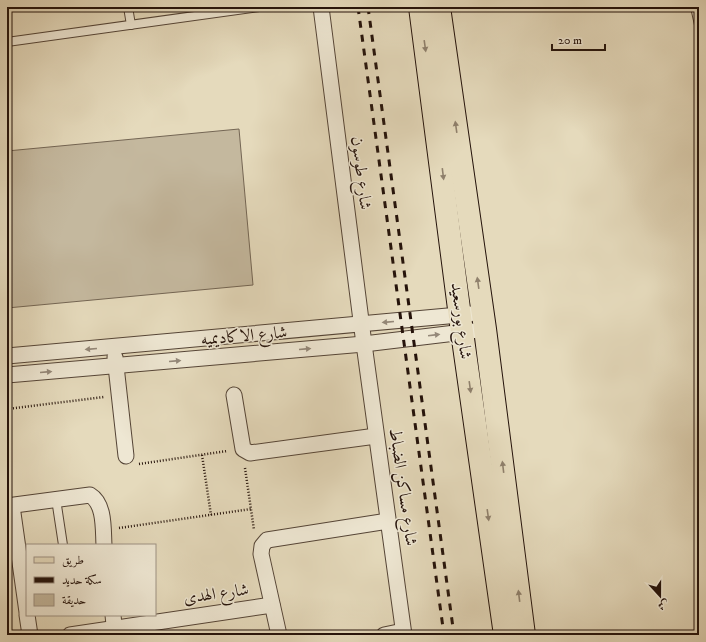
<svg xmlns="http://www.w3.org/2000/svg" width="706" height="642" font-family="'IM FELL DW Pica',Amiri,serif">
	<rect width="100%" height="100%" fill="#e5dabc"/>
	<filter id="stains"><feTurbulence type="fractalNoise" baseFrequency=".005" numOctaves="4"/><feColorMatrix values="0 0 0 0 .2 0 0 0 0 .09 0 0 0 0 .02 0 0 0 .5 -.17"/></filter>
	<radialGradient id="worn" r=".72"><stop offset=".6" stop-color="#630" stop-opacity="0"/><stop offset="1" stop-color="#630" stop-opacity=".3"/></radialGradient>
	<!-- green -->
	<path fill="#c4b89e" stroke="#746654" d="M239,129L253,285L7,308V151Z"/>
	<g fill="none" stroke-linecap="round" stroke-linejoin="round">
		<!-- service casing -->
		<g stroke="#554537" stroke-width="10">
			<g id="service">
				<path d="M128,7L131,25"/>
				<path d="M695,7L699,25"/>
				<path d="M7,42L259,7"/>
				<path d="M56,499L63,545"/>
			</g>
		</g>
		<!-- minor casing -->
		<g stroke="#554537" stroke-width="17">
			<g id="minor">
				<path d="M321,7L364,344L404,635"/>
				<path d="M7,356L470,314"/>
				<path d="M115,357L126,456"/>
				<path d="M7,375L364,344L472,331"/>
				<path d="M234,395L243,449L250,453L376,436"/>
				<path d="M7,506L90,495C105,504 103,529 104,545"/>
				<path d="M12,506L27,612"/>
				<path d="M27,615L30,635"/>
				<path d="M113,615L115,635"/>
				<path d="M70,635L272,605"/>
				<path d="M279,635L261,554L262,546L267,540L388,521"/>
				<path d="M384,635L403,631"/>
			</g>
		</g>
		<!-- primary casing -->
		<g stroke="#25130b" stroke-width="24">
			<g id="primary">
				<path d="M420,7L462,332L505,635"/>
				<path d="M439,7L485,329L524,635"/>
			</g>
		</g>
		<!-- path -->
		<g stroke="#25130b" stroke-width="2.5" stroke-dasharray="1 2" stroke-linecap="butt">
			<path d="M7,409L104,397"/>
			<path d="M202,455L211,515"/>
			<path d="M139,464L227,451"/>
			<path d="M245,468L254,530"/>
			<path d="M119,528L251,509"/>
		</g>
		<!-- service -->
		<use href="#service" stroke="#eee7d3" stroke-width="8"/>
		<!-- minor -->
		<use href="#minor" stroke="#eee7d3" stroke-width="15"/>
		<!-- primary -->
		<use href="#primary" stroke="#e5dabc" stroke-width="22"/>
		<!-- rail -->
		<g stroke="#25130b" stroke-width="3" stroke-dasharray="7 7" stroke-linecap="butt">
			<path d="M358,7L444,635"/>
			<path d="M368,7L454,635"/>
		</g>
	</g>
	<!-- one-way arrows -->
	<defs><path id="oneway-solid" d="M-6-.8H1V-3.2L6.5 0L1 3.2V.8H-6Z"/></defs>
	<g fill="#8f806c">
		<use href="#oneway-solid" transform="translate(425 46) rotate(82)"/>
		<use href="#oneway-solid" transform="translate(456 127) rotate(-98)"/>
		<use href="#oneway-solid" transform="translate(443 174) rotate(83)"/>
		<use href="#oneway-solid" transform="translate(478 283) rotate(-98)"/>
		<use href="#oneway-solid" transform="translate(470 387) rotate(82)"/>
		<use href="#oneway-solid" transform="translate(503 467) rotate(-97)"/>
		<use href="#oneway-solid" transform="translate(488 515) rotate(82)"/>
		<use href="#oneway-solid" transform="translate(519 596) rotate(-97)"/>
	</g>
	<g fill="#948879">
		<use href="#oneway-solid" transform="translate(388 322) rotate(175)"/>
		<use href="#oneway-solid" transform="translate(434 335) rotate(-7)"/>
		<use href="#oneway-solid" transform="translate(91 349) rotate(175)"/>
		<use href="#oneway-solid" transform="translate(305 349) rotate(-5)"/>
		<use href="#oneway-solid" transform="translate(175 361) rotate(-5)"/>
		<use href="#oneway-solid" transform="translate(46 372) rotate(-5)"/>
	</g>
	<g text-anchor="middle" dominant-baseline="central" stroke-width="3" stroke-linejoin="round" paint-order="stroke">
		<!-- street labels -->
		<g font-size="17" fill="#25130b" stroke="#eee7d3">
			<text transform="translate(361 173) rotate(83)">شارع طوسون</text>
			<text transform="translate(461 321) rotate(83)">شارع بورسعيد</text>
			<text transform="translate(244 336) rotate(-5)">شارع الاكاديميه</text>
			<text transform="translate(403 487) rotate(82)">شارع مساكن الضباط</text>
			<text transform="translate(216 594) rotate(-8)">شارع الهدى</text>
		</g>
	</g>
	<!-- margin -->
	<rect width="706" height="642" fill="none" stroke="#e5dabc" stroke-width="24"/>
	<rect x="8" y="8" width="690" height="626" fill="none" stroke="#25130b" stroke-width="2"/>
	<rect x="12" y="12" width="682" height="618" fill="none" stroke="#25130b"/>
	<!-- legend -->
	<rect x="26" y="544" width="130" height="72" fill="#eee7d3" stroke="#9e9283"/>
	<rect x="34" y="557" width="20" height="6" fill="#e5dabc" stroke="#9e9283"/>
	<text x="62" y="564" font-size="12" fill="#25130b">طريق</text>
	<rect x="34" y="577" width="20" height="6" fill="#25130b" stroke="#9e9283"/>
	<text x="62" y="584" font-size="12" fill="#25130b">سكة حديد</text>
	<rect x="34" y="594" width="20" height="12" fill="#c4b89e" stroke="#9e9283"/>
	<text x="62" y="604" font-size="12" fill="#25130b">حديقة</text>
	<!-- north arrow -->
	<g transform="translate(660 596) rotate(159)" stroke="#eee7d3" stroke-width="3" paint-order="stroke">
	<path d="M0-3L7 15L0 10L-7 15Z" fill="#25130b"/>
	<text y="-6" font-size="11" font-weight="bold" text-anchor="middle" fill="#25130b">ش</text>
	</g>
	<!-- scale -->
	<path d="M552 44v6h53v-6" fill="none" stroke="#25130b" stroke-width="2"/>
	<text x="558" y="44" font-size="12" fill="#25130b" stroke="#eee7d3" stroke-width="3" paint-order="stroke">20 m</text>
	<rect width="100%" height="100%" filter="url(#stains)"/>
	<rect width="100%" height="100%" fill="url(#worn)"/>
</svg>
